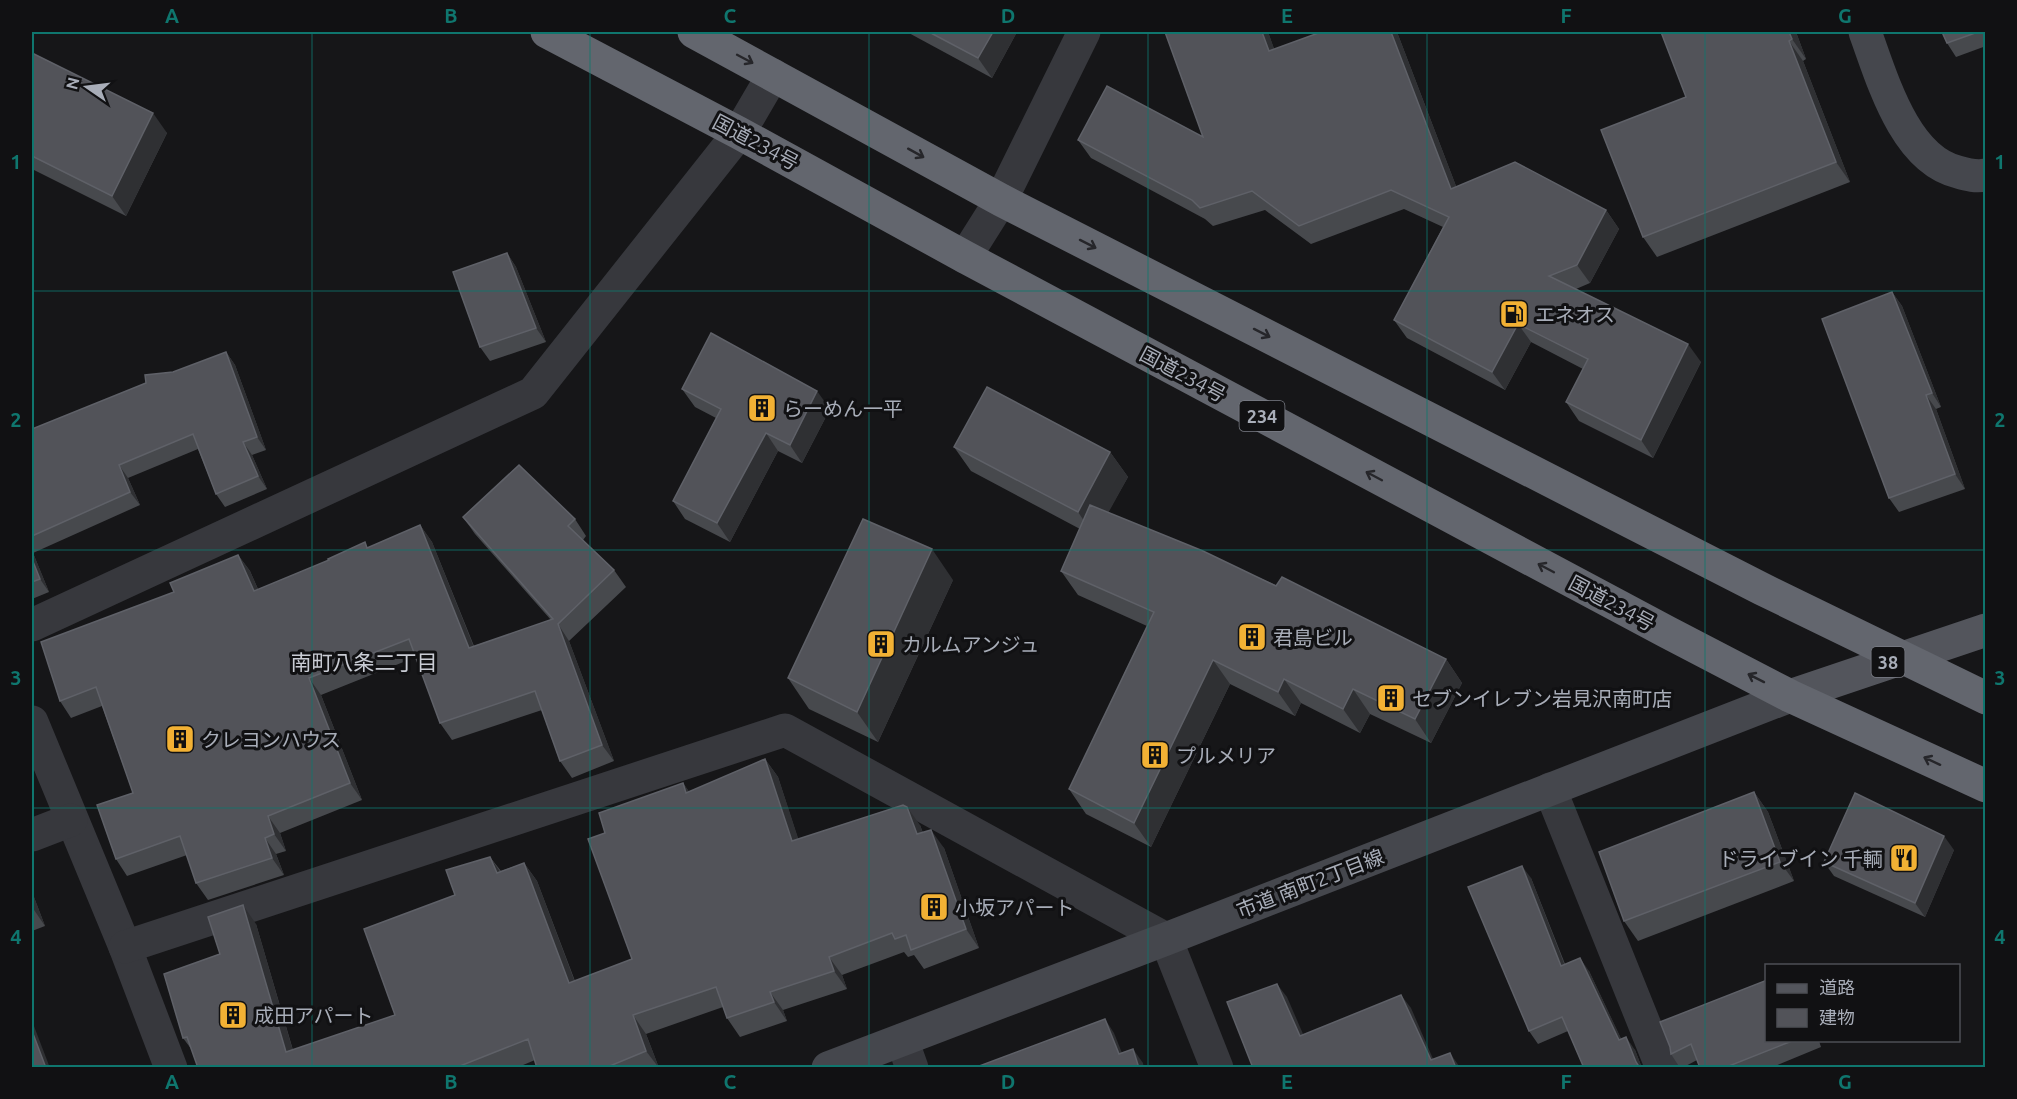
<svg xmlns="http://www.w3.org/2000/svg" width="2017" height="1099" font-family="Ubuntu,'Noto Sans JP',sans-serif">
	<rect width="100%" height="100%" fill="#161618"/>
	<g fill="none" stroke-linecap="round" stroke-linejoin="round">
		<!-- street -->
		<g stroke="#37383d" stroke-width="33">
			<path d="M965,257L1001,200L1084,32"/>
			<path d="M32,625L533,393L739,133L773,75"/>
			<path d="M32,722L125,947L171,1068"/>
			<path d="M1550,789L1662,1068"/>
			<path d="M32,835L71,820"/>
			<path d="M125,947L785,730L1166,939L1217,1068"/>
			<path d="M902,1040L912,1068"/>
		</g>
		<!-- secondary -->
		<g stroke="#45474d" stroke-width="33">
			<path d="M1865,32C1882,78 1904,159 1958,172C1968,175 1976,177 1986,175"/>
			<path d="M828,1068L1166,939L1790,696"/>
		</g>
		<!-- primary -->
		<path stroke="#53555c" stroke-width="33" d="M1790,696L1986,630"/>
		<!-- highway -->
		<g stroke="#63666e" stroke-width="33">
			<path d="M547,32L739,133L965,257L1667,632L1790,696L1986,786"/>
			<path d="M694,32L1001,200L1762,589L1986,698"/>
		</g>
	</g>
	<!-- wall -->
	<g fill="#47494d">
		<path d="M907,32H1017L992,78Z"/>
		<path d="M1165,32H1268L1274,49L1321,32H1397L1456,186L1606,210L1619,229L1590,283L1576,289L1701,362L1653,458L1579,421L1566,402L1583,369L1531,342L1505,390L1407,338L1394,320L1443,227L1404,209L1311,244L1265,210L1213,226L1205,219L1091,158L1078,140L1203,137Z"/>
		<path d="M1796,32L1806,59L1803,61L1850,182L1657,257L1643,237L1686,97Z"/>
		<path d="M1942,32H1986V46L1956,57L1947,43Z"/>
		<path d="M32,54L167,133L126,216L32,169Z"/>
		<path d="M507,253L516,267L546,342L490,361L480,347Z"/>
		<path d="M1892,292L1902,306L1941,407L1936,409L1965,489L1899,512L1889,498Z"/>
		<path d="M226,352L235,365L266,450L252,455L267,489L225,507L216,494L198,449L128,478L140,505L33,553L49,592L32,599V429L146,383Z"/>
		<path d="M682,389L830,409L802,463L778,451L730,542L685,519L673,501L716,418L695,407Z"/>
		<path d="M954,447L1110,452L1128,477L1108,512L1446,659L1462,683L1431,743L1370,714L1360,733L1301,703L1295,716L1230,684L1151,847L1086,814L1069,789L1147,626L1078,595L1061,571L1080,529L971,471Z"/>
		<path d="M463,517L575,519L586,536L583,540L614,570L626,587L569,641L614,761L572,778L560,761L542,710L452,740L440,723L416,657L321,695L362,800L280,833L286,851L276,854L284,875L208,900L196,883L187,855L127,876L116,859L133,793L102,706L71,718L60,701L174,592L238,555L250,571L258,589L369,548L420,525L432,542L474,646L551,620L475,534Z"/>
		<path d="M953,580L878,742L809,709L788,678Z"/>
		<path d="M765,759L778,777L798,839L920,825L923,833L944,848L979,948L924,969L914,955L908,957L904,952L842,975L847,989L783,1010L787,1021L740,1037L727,1018L723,1007L646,1034L659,1068H537L535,1060L516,1068H198L192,1050L183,1038L220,954L256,924L293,1050L395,1015L455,895L490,857L501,871L524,863L537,881L575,981L632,959L605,833L683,783L689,792Z"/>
		<path d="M1754,792L1768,812L1794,881L1638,941L1624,921Z"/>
		<path d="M1954,850L1925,917L1834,876L1824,862Z"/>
		<path d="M1531,878L1565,964L1589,971L1621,1039L1635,1050L1642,1068H1584L1568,1031L1538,1044L1529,1031Z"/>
		<path d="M32,892L45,926L32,931Z"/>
		<path d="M1660,1022L1767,1041H1819L1821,1047L1770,1068H1700L1697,1060L1682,1068H1680L1671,1054L1670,1047Z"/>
	</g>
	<!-- shaded-wall -->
	<g fill="#2f3033">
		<path d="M993,32H1017L992,78L978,58Z"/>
		<path d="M1262,32H1268L1282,70L1269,51Z"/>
		<path d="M1391,32H1397L1464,207L1451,189Z"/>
		<path d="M1789,32H1796L1806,59L1792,39Z"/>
		<path d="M1789,41L1803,61L1850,182L1836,162Z"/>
		<path d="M153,113L167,133L126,216L112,196Z"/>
		<path d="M1606,210L1619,229L1590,283L1577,265Z"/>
		<path d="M507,253L516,267L546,342L536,328Z"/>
		<path d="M1892,292L1902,306L1941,407L1932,393Z"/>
		<path d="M1518,324L1531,342L1505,390L1492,372Z"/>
		<path d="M1688,344L1701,362L1653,458L1641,440Z"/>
		<path d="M226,352L235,365L266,450L257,437Z"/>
		<path d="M817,391L830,409L802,463L790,445Z"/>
		<path d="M1926,395L1936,409L1965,489L1955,474Z"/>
		<path d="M766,433L778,451L730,542L717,523Z"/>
		<path d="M243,442L252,455L267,489L258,476Z"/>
		<path d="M1110,452L1128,477L1095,537L1078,512Z"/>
		<path d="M119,465L128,478L140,505L130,492Z"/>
		<path d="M420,525L432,542L481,665L469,648Z"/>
		<path d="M932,549L953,580L878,742L857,712Z"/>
		<path d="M32,551L33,553L49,592L40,579L32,559Z"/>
		<path d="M238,555L250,571L266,608L254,591Z"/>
		<path d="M558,624L569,641L614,761L602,745Z"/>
		<path d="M1446,659L1462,683L1431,743L1415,719Z"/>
		<path d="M1213,660L1230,684L1151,847L1134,823Z"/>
		<path d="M309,678L321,695L362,800L350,783Z"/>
		<path d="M1284,679L1301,703L1295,716L1278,692Z"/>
		<path d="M1353,689L1370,714L1360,733L1343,709Z"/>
		<path d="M765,759L778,777L805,859L792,841Z"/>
		<path d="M683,783L696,801L686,793Z"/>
		<path d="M1754,792L1768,812L1794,881L1780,862Z"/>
		<path d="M907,807L920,825L930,853L917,834Z"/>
		<path d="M268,816L280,833L286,851L274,834Z"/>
		<path d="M931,830L944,848L979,948L966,929Z"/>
		<path d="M1944,836L1954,850L1925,917L1915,903Z"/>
		<path d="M265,838L276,854L284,875L272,858Z"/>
		<path d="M490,857L503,876L497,873Z"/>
		<path d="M524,863L537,881L582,1001L569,983Z"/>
		<path d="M1522,866L1531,878L1570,979L1561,966Z"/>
		<path d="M32,892L45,926L32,907Z"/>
		<path d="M243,905L256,924L298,1068L286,1052Z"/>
		<path d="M829,957L842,975L847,989L834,971Z"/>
		<path d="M1580,958L1589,971L1628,1053L1619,1040Z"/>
		<path d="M1277,984L1287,997L1310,1050L1300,1036Z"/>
		<path d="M770,992L783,1010L787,1021L774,1002Z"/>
		<path d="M1401,995L1411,1008L1437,1068L1431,1060Z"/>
		<path d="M633,1015L646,1034L659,1068L646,1051Z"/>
		<path d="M1105,1019L1114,1033L1128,1068L1119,1054Z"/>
		<path d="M32,1021L50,1068H46L32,1031Z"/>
		<path d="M1626,1037L1635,1050L1642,1068H1639L1636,1062Z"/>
		<path d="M1133,1049L1143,1063L1144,1068H1139Z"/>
		<path d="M1450,1053L1459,1066L1460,1068H1456Z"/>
	</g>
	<!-- building -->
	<g fill="#525359" stroke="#5f6168" stroke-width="1.5">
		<path d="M929,32H993L978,58Z"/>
		<path d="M1165,32H1262L1269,51L1321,32H1391L1451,189L1515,162L1606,210L1577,265L1549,276L1688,344L1641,440L1566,402L1588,359L1518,324L1492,372L1394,320L1449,217L1391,190L1299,226L1252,191L1200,208L1192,200L1078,140L1107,86L1203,137Z"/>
		<path d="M1661,32H1789L1792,39L1789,41L1836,162L1643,237L1601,130L1686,97Z"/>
		<path d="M1942,32H1978L1947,43Z"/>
		<path d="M32,53L153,113L112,196L32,156Z"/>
		<path d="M507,253L536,328L480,347L453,272Z"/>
		<path d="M1892,292L1932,393L1926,395L1955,474L1889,498L1822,319Z"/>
		<path d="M711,333L817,391L790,445L766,433L717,523L673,501L721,409L682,389Z"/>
		<path d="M226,352L257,437L243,442L258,476L216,494L193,434L119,465L130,492L32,536V429L146,383L145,375L173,372Z"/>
		<path d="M987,387L1110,452L1078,512L954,447Z"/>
		<path d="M519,465L575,519L568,526L614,570L558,624L602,745L560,761L535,691L440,723L409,639L309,678L350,783L268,816L274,834L265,838L272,858L196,883L180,836L116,859L97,805L133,793L96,687L60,701L41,642L174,592L170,583L238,555L254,591L329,560L328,559L365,542L367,548L420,525L469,648L553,619L463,517Z"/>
		<path d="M1090,505L1203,551L1276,586L1282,577L1446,659L1415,719L1353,689L1343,709L1284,679L1278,692L1213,660L1134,823L1069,789L1154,612L1061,571Z"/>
		<path d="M863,519L932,549L857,712L788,678Z"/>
		<path d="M32,559L40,579L32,582Z"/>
		<path d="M765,759L792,841L903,805L907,807L917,834L931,830L966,929L911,950L906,935L895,939L892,933L829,957L834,971L770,992L774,1002L727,1018L716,987L633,1015L646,1051L605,1068H537L528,1039L455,1068H198L187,1037L183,1038L164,974L220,954L208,917L243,905L286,1052L395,1015L364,929L455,895L446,870L490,857L497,873L524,863L569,983L632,959L588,839L605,833L599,813L683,783L686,793Z"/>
		<path d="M1754,792L1780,862L1624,921L1599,852Z"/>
		<path d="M1855,793L1944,836L1915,903L1824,862Z"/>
		<path d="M1522,866L1561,966L1580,958L1619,1040L1626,1037L1636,1062L1640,1068H1584L1562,1017L1529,1031L1468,887Z"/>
		<path d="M1767,980V1041H1792L1724,1068H1700L1691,1044L1671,1054L1670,1047L1660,1022Z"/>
		<path d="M1277,984L1300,1036L1401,995L1431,1060L1450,1053L1456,1068H1253L1227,1002Z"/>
		<path d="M1105,1019L1119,1054L1133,1049L1139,1068H974Z"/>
		<path d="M32,1031L46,1068H32Z"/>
	</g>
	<!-- one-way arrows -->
	<defs><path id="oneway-shaft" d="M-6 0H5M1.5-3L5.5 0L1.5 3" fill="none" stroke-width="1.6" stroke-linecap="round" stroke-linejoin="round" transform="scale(1.5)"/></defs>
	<g stroke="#26262a">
		<use href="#oneway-shaft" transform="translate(745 59) rotate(28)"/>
		<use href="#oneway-shaft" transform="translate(916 153) rotate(29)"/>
		<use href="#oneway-shaft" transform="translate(1088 244) rotate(27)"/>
		<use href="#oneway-shaft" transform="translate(1262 333) rotate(27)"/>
		<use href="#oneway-shaft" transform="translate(1374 476) rotate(-152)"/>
		<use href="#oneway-shaft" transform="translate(1546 568) rotate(-152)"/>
		<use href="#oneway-shaft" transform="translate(1756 678) rotate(-153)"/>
		<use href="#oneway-shaft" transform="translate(1932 761) rotate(-155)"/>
	</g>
	<!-- grid -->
	<path fill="none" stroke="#0f766e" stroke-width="1.5" stroke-opacity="0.55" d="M312,32V1068M590,32V1068M869,32V1068M1148,32V1068M1427,32V1068M1705,32V1068M32,291H1986M32,550H1986M32,808H1986"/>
	<!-- icons -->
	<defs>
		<g id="fuel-square" transform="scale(1.5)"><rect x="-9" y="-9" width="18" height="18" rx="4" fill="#f2b134" stroke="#111113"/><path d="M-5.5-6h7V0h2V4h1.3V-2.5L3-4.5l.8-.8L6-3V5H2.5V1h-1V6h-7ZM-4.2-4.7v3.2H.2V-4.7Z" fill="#111"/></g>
		<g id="building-square" transform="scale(1.5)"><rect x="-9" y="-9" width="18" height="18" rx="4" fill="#f2b134" stroke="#111113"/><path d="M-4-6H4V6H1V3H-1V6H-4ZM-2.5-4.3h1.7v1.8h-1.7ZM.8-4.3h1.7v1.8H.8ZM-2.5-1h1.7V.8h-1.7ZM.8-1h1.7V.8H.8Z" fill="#111"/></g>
		<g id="restaurant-square" transform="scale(1.5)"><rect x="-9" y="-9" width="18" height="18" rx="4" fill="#f2b134" stroke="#111113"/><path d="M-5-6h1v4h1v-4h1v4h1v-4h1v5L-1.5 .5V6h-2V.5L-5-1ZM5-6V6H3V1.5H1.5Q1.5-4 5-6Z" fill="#111"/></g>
	</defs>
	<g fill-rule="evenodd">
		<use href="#fuel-square" x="1514" y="314"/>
		<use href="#building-square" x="762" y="408"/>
		<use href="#building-square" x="1252" y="637"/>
		<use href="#building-square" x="881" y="644"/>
		<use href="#building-square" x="1391" y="698"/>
		<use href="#building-square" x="180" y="739"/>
		<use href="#building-square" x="1155" y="755"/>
		<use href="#restaurant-square" x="1904" y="858"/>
		<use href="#building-square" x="934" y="907"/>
		<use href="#building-square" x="233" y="1015"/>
	</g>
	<g text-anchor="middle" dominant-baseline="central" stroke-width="6" stroke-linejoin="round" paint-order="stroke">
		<!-- shield labels -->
		<g fill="#111113" stroke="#7b7e86" stroke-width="1.5">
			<rect x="1239.5" y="401" width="45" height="30" rx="4.5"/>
			<rect x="1871.5" y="647" width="33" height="30" rx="4.5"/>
		</g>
		<g font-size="18" font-weight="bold" fill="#a8adb8">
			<text x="1262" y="416">234</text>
			<text x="1888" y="662">38</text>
		</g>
		<!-- street labels -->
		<g font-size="20" fill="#a8adb8" stroke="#111113">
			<text transform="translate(756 142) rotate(28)">国道234号</text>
			<text transform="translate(1183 374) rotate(28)">国道234号</text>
			<text transform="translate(1612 603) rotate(28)">国道234号</text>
			<text transform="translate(1310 883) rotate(-21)">市道 南町2丁目線</text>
		</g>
		<!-- poi labels -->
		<g font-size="20" fill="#a8adb8" stroke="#111113" text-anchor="start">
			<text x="1535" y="314">エネオス</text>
			<text x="783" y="408">らーめん一平</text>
			<text x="1273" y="637">君島ビル</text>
			<text x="902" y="644">カルムアンジュ</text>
			<text x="1412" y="698">セブンイレブン岩見沢南町店</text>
			<text x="201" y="739">クレヨンハウス</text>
			<text x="1176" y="755">プルメリア</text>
			<text x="1883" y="858" text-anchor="end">ドライブイン 千輌</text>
			<text x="955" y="907">小坂アパート</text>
			<text x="254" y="1015">成田アパート</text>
		</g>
		<!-- neighbourhood labels -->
		<g font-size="21" fill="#c9ccd4" stroke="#111113">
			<text x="364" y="662">南町八条二丁目</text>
		</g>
	</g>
	<!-- border -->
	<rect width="2017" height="1099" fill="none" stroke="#111113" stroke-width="66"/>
	<!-- legend -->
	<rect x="1765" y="964" width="195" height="78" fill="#111113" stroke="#4d4f55" stroke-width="1.5"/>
	<rect x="1777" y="984" width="30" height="9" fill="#53555c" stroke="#4d4f55" stroke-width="1.5"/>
	<text x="1819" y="994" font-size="18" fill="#a8adb8">道路</text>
	<rect x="1777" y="1009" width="30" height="18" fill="#525359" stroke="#4d4f55" stroke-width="1.5"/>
	<text x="1819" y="1024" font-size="18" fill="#a8adb8">建物</text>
	<!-- north arrow -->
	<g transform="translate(87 87) rotate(284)" stroke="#111113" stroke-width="4.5" paint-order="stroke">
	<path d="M0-4.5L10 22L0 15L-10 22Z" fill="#a8adb8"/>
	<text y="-9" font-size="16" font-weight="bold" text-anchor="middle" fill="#a8adb8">N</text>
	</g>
	<rect x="33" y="33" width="1951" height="1033" fill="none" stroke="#0f766e" stroke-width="2"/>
	<g font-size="20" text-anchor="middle" font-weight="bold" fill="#0f766e">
		<text x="172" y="23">A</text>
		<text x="451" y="23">B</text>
		<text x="730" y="23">C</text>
		<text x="1008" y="23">D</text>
		<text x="1287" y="23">E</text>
		<text x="1566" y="23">F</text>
		<text x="1845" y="23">G</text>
		<text x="16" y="169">1</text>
		<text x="2000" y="169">1</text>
		<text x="16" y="427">2</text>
		<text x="2000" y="427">2</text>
		<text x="16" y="685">3</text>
		<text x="2000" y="685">3</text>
		<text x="16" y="944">4</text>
		<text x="2000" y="944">4</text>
		<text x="172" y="1089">A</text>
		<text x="451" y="1089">B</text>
		<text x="730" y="1089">C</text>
		<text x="1008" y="1089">D</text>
		<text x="1287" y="1089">E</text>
		<text x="1566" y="1089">F</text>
		<text x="1845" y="1089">G</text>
	</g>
</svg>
